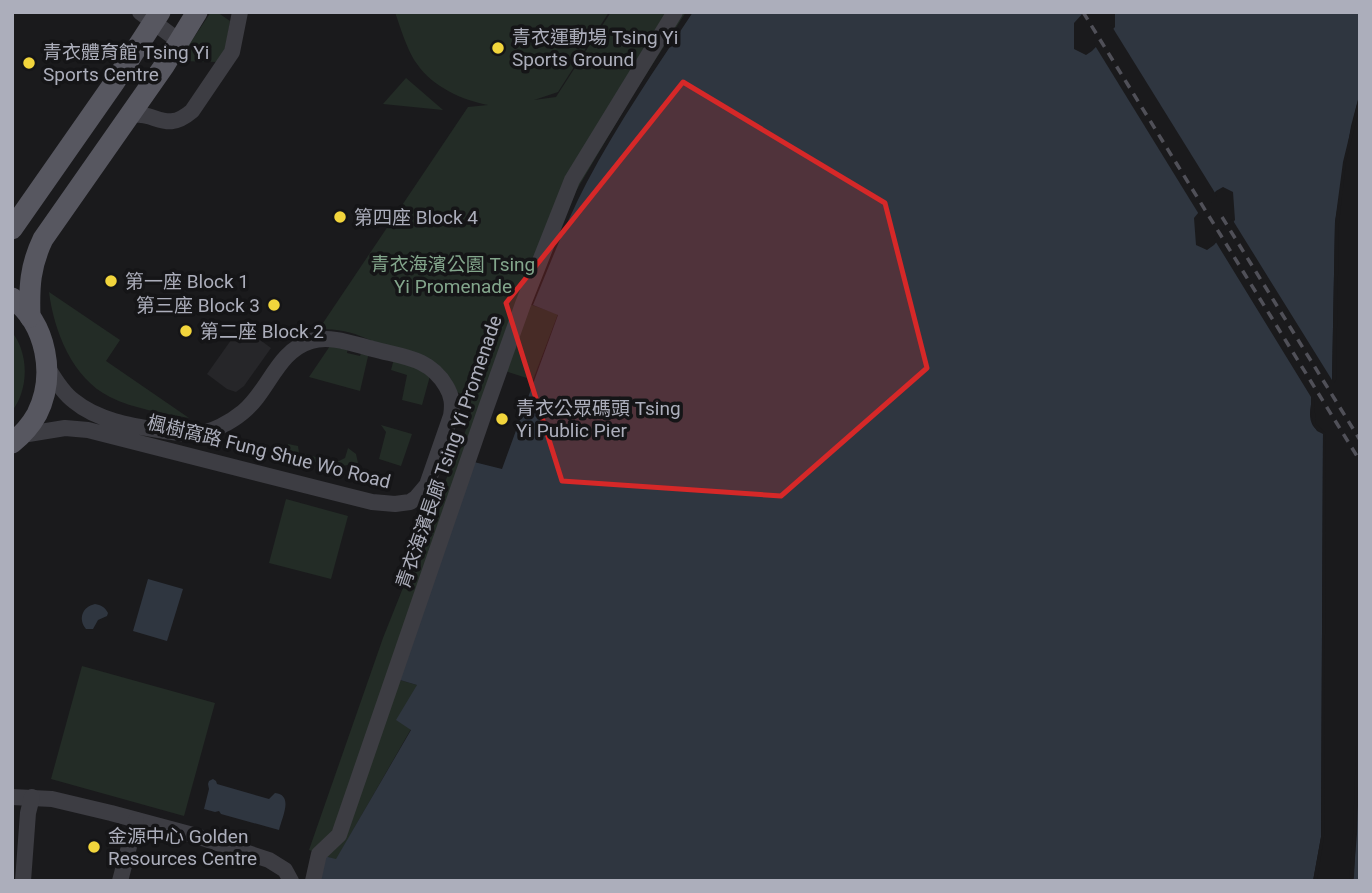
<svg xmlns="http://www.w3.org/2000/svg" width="1372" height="893" font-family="Roboto,'Noto Sans TC',sans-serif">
	<rect width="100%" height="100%" fill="#1a1a1c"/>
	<!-- built -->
	<path fill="#262629" d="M241,326L271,348L244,386L236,392L227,389L207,374Z"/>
	<!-- green -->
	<g fill="#232c26">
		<path d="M211,12H217L230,21L225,53L218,62L178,61Z"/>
		<path d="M395,12H609L558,92L534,100L556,97L611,12H686L631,98L576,191L529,304L558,314L533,380L502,370L400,680L417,685L411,729L336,860L309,850L383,638L471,417V400L430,376L422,405L402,400L407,375L391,370L394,359L406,361C375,342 357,329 319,329L468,107L488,105C462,100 433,87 417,64C408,52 400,27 395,12Z"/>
		<path d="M406,78L443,110L383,104Z"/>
		<path d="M49,292L120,340L106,361L189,418C163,413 134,409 110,397C72,378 54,331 49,292Z"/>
		<path d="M12,332C29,354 29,389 12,411Z"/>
		<path d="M332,343L348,347L347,353L360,356L362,351L369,352L360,391L309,377Z"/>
		<path d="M381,425L412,434L401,466L379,459L386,432Z"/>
		<path d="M288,444L298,446L299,453L337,462L345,458L348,448L356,454L358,463L337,467L297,458L288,463L283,462Z"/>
		<path d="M286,499L348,516L331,579L269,563Z"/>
		<path d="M82,666L215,703L184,816L51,779Z"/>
	</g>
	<!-- water -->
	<g fill="#2f3640" fill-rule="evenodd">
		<path d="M693,12H1084L1074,23V49L1086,55L1092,51L1115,27V12H1360V92L1351,126L1335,222L1332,380L1319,382C1312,397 1301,426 1323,433L1321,837L1313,881H319L324,856L336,859L411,730L396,720L417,685L400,680L474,462L502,469L558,315L533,305C550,264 566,222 587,182C618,123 656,68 693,12ZM1223,187L1233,192L1235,220L1214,245L1207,250L1196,245L1194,218L1216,191Z"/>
		<path d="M148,579L183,589L167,641L133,631Z"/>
		<path d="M95,604C101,605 105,607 108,613L107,616L98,620L93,629H86C78,619 82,607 95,604Z"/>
		<path d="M1360,746V881H1353L1357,834Z"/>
		<path d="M213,779L216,781L217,784L269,799L275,793C294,795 282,817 279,830L221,814L219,811L215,812L204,809L209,789L208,784L209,781Z"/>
	</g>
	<!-- pier -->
	<g fill="#1a1a1c">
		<path d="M1111,25L1217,196L1200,216L1094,44Z"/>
		<path d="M1360,92V106L1346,162L1339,223L1336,380L1334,383H1328L1321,385L1315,395L1314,402L1316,424L1326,433L1324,837L1317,881H1313L1321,837L1323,434L1317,431L1313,425L1311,411V397L1214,239L1232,219L1332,380L1335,222L1343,162Z"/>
		<path d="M1360,742L1354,877L1353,881H1349L1353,834L1356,746Z"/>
	</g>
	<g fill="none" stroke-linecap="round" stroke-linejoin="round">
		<!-- minor -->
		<g stroke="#3d3d43" stroke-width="16">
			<path d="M140,12L179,41"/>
			<path d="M129,115C157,111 165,134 192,111L232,52L240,12"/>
			<path d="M22,435L65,428L88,430L344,495L372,502L395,504L410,502L416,498L427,485L451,416C453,404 452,396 446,386C429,357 402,357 373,349C353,344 331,335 311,341C277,351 269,391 243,412C231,422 211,433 195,434C185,435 174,432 164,431C133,426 98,421 74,401C63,393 55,380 48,368"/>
			<path d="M12,797L52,799L111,813L193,835L269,860L285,870L291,881"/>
			<path d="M23,881L28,813L32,797"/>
			<path d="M120,881L136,820"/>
			<path d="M313,881L319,854L339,835L486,408L523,304L572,180L675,12"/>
		</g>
		<!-- major -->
		<g stroke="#575760" stroke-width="21">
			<path d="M12,229L114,83L160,12"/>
			<path d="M12,298C47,324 56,376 37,414C31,425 22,435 12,443"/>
			<path d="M30,317C29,287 30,266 43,239L164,66L197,12"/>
		</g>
		<!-- rail -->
		<g stroke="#505058" stroke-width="3.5" stroke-dasharray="9 7" stroke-linecap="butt">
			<path d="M1083,12L1360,461"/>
			<path d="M1222,217L1360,440"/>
		</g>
	</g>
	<!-- marked area -->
	<path fill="#d62828" fill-opacity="0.2" stroke="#d62828" stroke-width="5" stroke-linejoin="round" d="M683,82L885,203L927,368L781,496L562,481L506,303Z"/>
	<!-- markers -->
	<g fill="#f2d53c" stroke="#151517" stroke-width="2.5">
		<circle cx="498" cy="48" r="7"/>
		<circle cx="29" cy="63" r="7"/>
		<circle cx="340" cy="217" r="7"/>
		<circle cx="111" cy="281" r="7"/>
		<circle cx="274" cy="305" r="7"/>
		<circle cx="186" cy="331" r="7"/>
		<circle cx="502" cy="419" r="7"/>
		<circle cx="94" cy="847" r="7"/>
	</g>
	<g text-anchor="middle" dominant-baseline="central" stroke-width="7" stroke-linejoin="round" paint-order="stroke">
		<!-- poi labels -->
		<g font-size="19" fill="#acaebb" stroke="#151517" text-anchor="start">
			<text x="512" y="37">青衣運動場 Tsing Yi<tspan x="512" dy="22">Sports Ground</tspan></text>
			<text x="43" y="52">青衣體育館 Tsing Yi<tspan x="43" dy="22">Sports Centre</tspan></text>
			<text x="354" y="217">第四座 Block 4</text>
			<text x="125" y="281">第一座 Block 1</text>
			<text x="260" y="305" text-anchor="end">第三座 Block 3</text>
			<text x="200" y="331">第二座 Block 2</text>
			<text x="516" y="408">青衣公眾碼頭 Tsing<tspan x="516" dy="22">Yi Public Pier</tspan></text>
			<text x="108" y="836">金源中心 Golden<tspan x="108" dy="22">Resources Centre</tspan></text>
		</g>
		<!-- park labels -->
		<g font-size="19" fill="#83a68c" stroke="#151517">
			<text x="453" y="264">青衣海濱公園 Tsing<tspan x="453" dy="22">Yi Promenade</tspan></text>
		</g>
		<!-- street labels -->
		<g font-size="19" fill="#acaebb" stroke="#151517">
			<text transform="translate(269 452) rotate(14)">楓樹窩路 Fung Shue Wo Road</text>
			<text transform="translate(449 452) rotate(-71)">青衣海濱長廊 Tsing Yi Promenade</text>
		</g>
	</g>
	<!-- border -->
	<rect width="1372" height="893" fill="none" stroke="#acaebb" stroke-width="28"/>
</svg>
